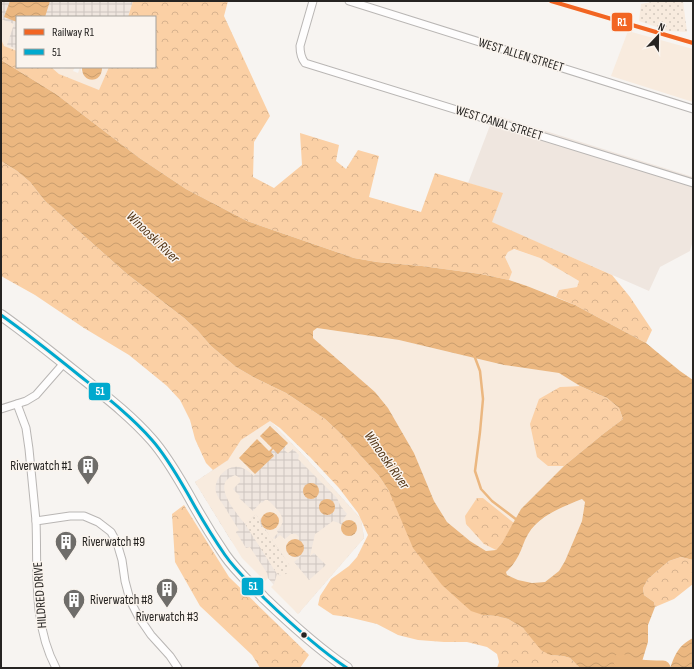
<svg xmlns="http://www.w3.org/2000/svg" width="694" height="669" font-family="'Sofia Sans Condensed',sans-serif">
	<defs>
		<pattern id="industrial-grid" width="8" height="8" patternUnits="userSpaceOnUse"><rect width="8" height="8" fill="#efe6df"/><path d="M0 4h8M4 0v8" fill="none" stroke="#cdc5bf"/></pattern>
		<pattern id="forest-crowns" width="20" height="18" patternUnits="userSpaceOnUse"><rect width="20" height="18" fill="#fbd0a5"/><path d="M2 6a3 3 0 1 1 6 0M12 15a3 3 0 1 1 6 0" fill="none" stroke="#d7b28e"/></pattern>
		<pattern id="garden-dots" width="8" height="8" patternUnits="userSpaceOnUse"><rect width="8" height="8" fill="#f8ebde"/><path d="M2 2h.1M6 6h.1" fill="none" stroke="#d4c9be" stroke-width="1.8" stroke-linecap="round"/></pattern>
		<pattern id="water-waves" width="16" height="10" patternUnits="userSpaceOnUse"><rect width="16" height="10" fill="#ebb780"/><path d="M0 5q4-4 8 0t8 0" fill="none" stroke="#c99d6e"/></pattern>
	</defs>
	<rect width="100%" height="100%" fill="#f7f4f1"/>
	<!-- built -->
	<path fill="#efe6df" d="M494,115L693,177V240L690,251L660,267L649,291L491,222L502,193L468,183Z"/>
	<!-- industrial -->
	<g fill="url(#industrial-grid)">
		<path d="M1,1H133L128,17H17V51L4,46L1,39Z"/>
		<path d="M270,421L305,457L361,519L364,538L298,614L268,578L261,576L230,539L195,482L228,460Z"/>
	</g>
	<!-- green -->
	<g fill="#f8ebde">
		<path d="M1,19L14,24L7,45L17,49V51L4,46L1,39Z"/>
		<path d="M628,31L693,49V102L611,76Z"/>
		<path d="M51,67H58L61,69L75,67L73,71L78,73L80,67H81V71L91,80C99,79 103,74 102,67H109L99,91L59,74Z"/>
		<path d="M513,249L540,258L579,281L577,287L559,290L556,297L527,286L509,280L512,272L505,257L508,252Z"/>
		<path d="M317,328L399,340L504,365L560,373L580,386L560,387L548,466H564L521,509L514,523L483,498L484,544L496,550L486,551L470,541L447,522L434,501L414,453L388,408L375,392L313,338V331Z"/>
		<path d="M270,421L305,457L361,519L364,538L298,614L271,587L274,584L277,574L280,576L290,566L265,529L268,530L261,518L260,521L256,514L245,524C238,515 214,488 229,478C231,477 233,476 235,475L240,478V482L233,489L240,496L239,498L253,511L261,502L262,503L265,500H268C277,509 290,519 277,531L278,533L273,538L275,539L280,535L285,539L291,534H296L299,537V540L296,539L286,546C285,554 290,555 296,558L302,555L294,562L309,580L326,565L314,553L310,556L315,534L318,532L333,521L339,523L342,525L341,527L345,535L350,536L355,524L350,521L345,522L343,520L347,514L340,505L337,498L298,459L299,455L293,449L288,453L284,450L286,448L285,446L288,444L260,436L272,448L270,451L239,458L255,474L254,476C248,471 242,466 235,467C224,467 213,482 216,492C217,496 220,500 222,503C228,512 233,521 239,530L236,532L246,548L250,547L267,573L268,578L265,581L242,558L195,482L228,460L241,440Z"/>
		<path d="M582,499L585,501L582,521L565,561L559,571L545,582L532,583L518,580L507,575L506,572C509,568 513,565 516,560C520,553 522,544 526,537C539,516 560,508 582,499Z"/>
	</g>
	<!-- forest -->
	<g fill="url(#forest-crowns)">
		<path d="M133,1H228L224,16L270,116L254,142L253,177L274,188L302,165L300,133L339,145L336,161L346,169L358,150L379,156L369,197L421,212L435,173L503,193L492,222L612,275L630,297L652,330L646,343L575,305L556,297L559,290L577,287L579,281L540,258L514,249L508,252L505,257L512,272L509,280L481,274L422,266L377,262L354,258L247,221L186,189L138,157L56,94L1,60V39L4,46L17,51V67H51L59,74L99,90L109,67H155V17H128Z"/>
		<path d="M1,161L17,171L30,182L45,201L127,274L184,318L198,331L211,346L236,367L255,378L286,393L325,419L341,434L379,476L389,491L483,615L496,616L508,619L523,628L550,655L563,656L570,658L580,668H497L499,662L497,654L487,647L467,642H444L418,640L398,635L377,624L348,617L333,615L318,605L320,596L331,579L349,566L357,557L368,535L358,513L339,488L310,457L280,428L270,421L241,440L228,460L213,470L206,463L195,439L190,420L180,400L167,386L129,355L84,328L35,295L1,276Z"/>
		<path d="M580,386L607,398L619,408L623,419L603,434L564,466H548L537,457L530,424L539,399L560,387Z"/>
		<path d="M477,498H483L514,523L502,543L496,550L484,544L466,524L465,516Z"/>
		<path d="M184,505L229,577L309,655L300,668H260L252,655L200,606L175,562L172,514Z"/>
		<path d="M681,557L693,560V584L674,599L655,607L654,602L644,595L643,588L648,579L669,561Z"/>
	</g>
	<!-- garden -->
	<g fill="url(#garden-dots)">
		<path d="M657,1H683L687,32L668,31L639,21L641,4Z"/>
		<path d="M256,514L260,521L261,525L265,529L290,566L288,573C284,575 281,576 277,574L245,524Z"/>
	</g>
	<!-- water -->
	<g fill="url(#water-waves)" fill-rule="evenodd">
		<path d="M10,1H50L45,17H17V22L4,17Z"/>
		<path d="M1,60L56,94L138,157L186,189L247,221L354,258L377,262L422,266L481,274L509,280L527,286L575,305L646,343L680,371L693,380V560L681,557L669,561L648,579L643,588L644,595L654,602L655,607L648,625V642L640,668H580L570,658L563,656L550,655L541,650L523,628L508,619L496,616L483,615L471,611L462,603L442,585L413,548L389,491L379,476L341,434L325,419L286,393L255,378L236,367L211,346L198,331L184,318L127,274L45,201L30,182L17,171L1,161ZM317,328L399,340L504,365L559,373L580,386L607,398L619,408L623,419L603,434L564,466L521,509L502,543L496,550L486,551L470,541L447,522L434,501L414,453L388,408L375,392L313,338V331ZM582,499L585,502L582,521L565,561L559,571L545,582L532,583L518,580L507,575L506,572C510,568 513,565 516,560C520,554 522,547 525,540C535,517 560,508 582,499Z"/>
		<path d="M82,67H102C103,84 81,84 82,67Z"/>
		<path d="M270,426L288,443L278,454L273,449L271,452L274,456L255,474L239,458L257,439L269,451L272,448L260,436Z"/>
		<circle cx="311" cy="491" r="8"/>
		<circle cx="327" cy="507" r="8"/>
		<circle cx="270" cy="521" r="9"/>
		<circle cx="349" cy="528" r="8"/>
		<circle cx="295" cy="548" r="9"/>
		<path d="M693,638V668H670C676,653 678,646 693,638Z"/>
	</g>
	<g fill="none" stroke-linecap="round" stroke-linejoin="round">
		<!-- stream -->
		<path stroke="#ebb780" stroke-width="2.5" d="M474,355L480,371L483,399L480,432L475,471L481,489L492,501L517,520"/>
		<!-- river -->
		<path stroke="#ebb780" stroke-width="15" d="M621,661C634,668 648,668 663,668"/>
		<!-- street casing -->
		<g stroke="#b9b6b4" stroke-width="9">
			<g id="street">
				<path d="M313,1L300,46C300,53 301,58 305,63L693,183"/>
				<path d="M349,1L693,109"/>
				<path d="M17,404L26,428L29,449L36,521"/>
				<path d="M1,409L26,401L36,395L64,363"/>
				<path d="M56,668C32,623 38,570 36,521L70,516H84L98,522L111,532L117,543L122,560L125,581L130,600L138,616L151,635L170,656L178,668"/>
			</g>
		</g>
		<!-- primary casing -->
		<g stroke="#b9b6b4" stroke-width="12">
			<path id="primary" d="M1,315C28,334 54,355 80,376C105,396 131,416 152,440C167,457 178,477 189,496C200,516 212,536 225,555C236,571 251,584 264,598C290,623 317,648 347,668"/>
		</g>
		<!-- street -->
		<use href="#street" stroke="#fefdfd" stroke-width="7"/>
		<!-- primary -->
		<use href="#primary" stroke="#fefdfd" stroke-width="10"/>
		<!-- bus-1 casing -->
		<g stroke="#faf4ee" stroke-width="6">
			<path id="bus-1" d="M1,315C28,334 54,355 80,376C105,396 131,416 152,440C167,457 178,477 189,496C200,516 212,536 225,555C236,571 251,584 264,598C290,623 317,648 347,668"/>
		</g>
		<!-- bus-1 -->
		<use href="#bus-1" stroke="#00a9ce" stroke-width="3"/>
		<!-- rail-1 casing -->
		<g stroke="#faf4ee" stroke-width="7">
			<path id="rail-1" d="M551,1L693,43"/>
		</g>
		<!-- rail-1 -->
		<use href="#rail-1" stroke="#f26522" stroke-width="4"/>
	</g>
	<!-- icons -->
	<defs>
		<g id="building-pin" transform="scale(1.15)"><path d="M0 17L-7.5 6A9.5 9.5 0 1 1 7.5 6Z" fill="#6f6d6a" stroke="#faf4ee"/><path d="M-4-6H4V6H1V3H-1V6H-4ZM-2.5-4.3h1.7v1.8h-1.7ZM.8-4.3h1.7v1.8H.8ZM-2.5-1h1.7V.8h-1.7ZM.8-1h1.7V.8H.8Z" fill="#fff"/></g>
	</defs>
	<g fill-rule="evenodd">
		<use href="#building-pin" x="88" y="466"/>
		<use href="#building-pin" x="66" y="542"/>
		<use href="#building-pin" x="167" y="589"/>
		<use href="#building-pin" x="74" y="600"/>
	</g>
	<!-- markers -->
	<circle fill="#262422" stroke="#faf4ee" stroke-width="1.5" cx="304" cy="635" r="3.5"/>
	<g text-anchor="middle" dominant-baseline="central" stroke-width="3" stroke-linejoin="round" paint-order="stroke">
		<!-- street labels -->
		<g font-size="13" fill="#262422" stroke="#faf4ee">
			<text transform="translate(521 55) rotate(17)">WEST ALLEN STREET</text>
			<text transform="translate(499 123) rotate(17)">WEST CANAL STREET</text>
			<text transform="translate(40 595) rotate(-94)">HILDRED DRIVE</text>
		</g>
		<!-- poi labels -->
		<g font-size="13" fill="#262422" stroke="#faf4ee" text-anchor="start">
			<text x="72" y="466" text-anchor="end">Riverwatch #1</text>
			<text x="82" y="542">Riverwatch #9</text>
			<text x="90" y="600">Riverwatch #8</text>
			<text x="167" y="617" text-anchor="middle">Riverwatch #3</text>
		</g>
		<!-- water labels -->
		<g font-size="14" font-style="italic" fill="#503212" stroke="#faf4ee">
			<text transform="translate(153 237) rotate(44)">Winooski River</text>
			<text transform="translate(387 460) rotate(55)">Winooski River</text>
		</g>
	</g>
	<g stroke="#faf4ee" stroke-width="1.5">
		<rect x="611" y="12" width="22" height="20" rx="4" fill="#f26522"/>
		<rect x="88" y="382" width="23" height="19" rx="4" fill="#00a9ce"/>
		<rect x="241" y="577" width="23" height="19" rx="4" fill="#00a9ce"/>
	</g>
	<g font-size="11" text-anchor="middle" font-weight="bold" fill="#fff">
		<text x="622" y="26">R1</text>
		<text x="100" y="395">51</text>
		<text x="253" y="590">51</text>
	</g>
	<!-- border -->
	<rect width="694" height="669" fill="none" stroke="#262422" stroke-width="4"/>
	<!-- legend -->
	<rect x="16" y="16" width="140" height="52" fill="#faf4ee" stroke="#a5a19c"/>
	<rect x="24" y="29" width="20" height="6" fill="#f26522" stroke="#a5a19c"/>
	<text x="52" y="36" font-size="12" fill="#262422">Railway R1</text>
	<rect x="24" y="49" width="20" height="6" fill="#00a9ce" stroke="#a5a19c"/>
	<text x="52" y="56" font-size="12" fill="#262422">51</text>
	<!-- north arrow -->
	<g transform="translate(658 36) rotate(22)" stroke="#faf4ee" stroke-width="3" paint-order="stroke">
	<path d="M0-3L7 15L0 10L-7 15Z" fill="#262422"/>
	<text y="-6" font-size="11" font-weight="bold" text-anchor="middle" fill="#262422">N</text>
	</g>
</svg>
